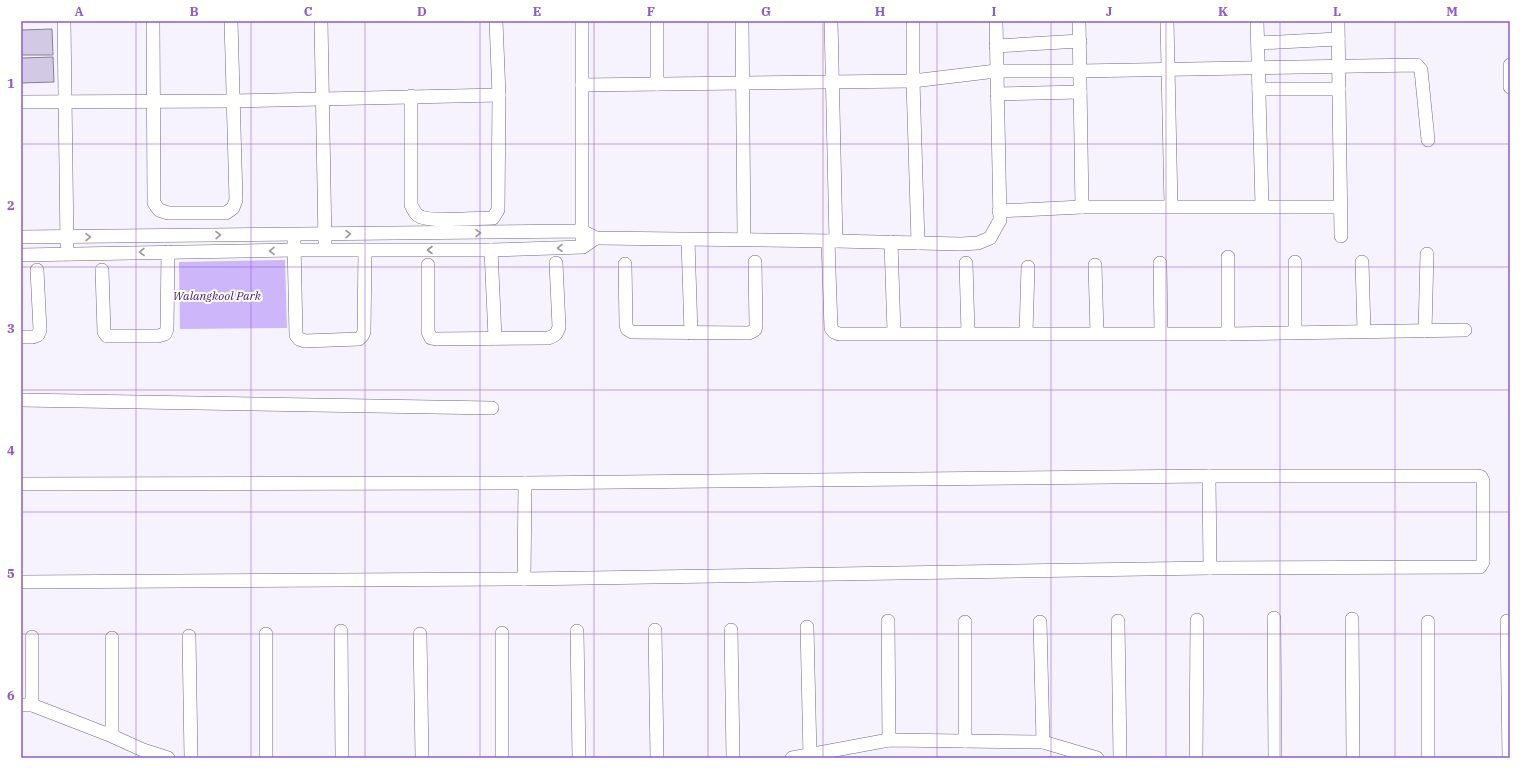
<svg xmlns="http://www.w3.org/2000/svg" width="1531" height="779" font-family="'IBM Plex Serif',serif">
	<rect width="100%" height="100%" fill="#f7f3fe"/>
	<!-- green -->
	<path fill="#ceb6fa" d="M285,260L287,328L180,329L179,262Z"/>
	<!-- building -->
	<g fill="#d2c9e4" stroke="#867e97">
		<path d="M52,29L53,55H21V30Z"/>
		<path d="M53,57L54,82L21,83V58Z"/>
	</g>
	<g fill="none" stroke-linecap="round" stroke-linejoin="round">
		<!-- minor casing -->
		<g stroke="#716981" stroke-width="14">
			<g id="minor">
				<path d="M64,21L67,245"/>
				<path d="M153,21L154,203L159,210L168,213H226L233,208L236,200L231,21"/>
				<path d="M321,21L325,242"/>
				<path d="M582,21V239"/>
				<path d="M742,21L744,239"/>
				<path d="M831,21L836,241"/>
				<path d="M913,21V81L918,243"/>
				<path d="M1079,21L1082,207"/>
				<path d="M1167,21L1171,206"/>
				<path d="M1257,21L1262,206"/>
				<path d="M1338,21L1341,236"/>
				<path d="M1258,43L1338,39"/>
				<path d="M996,46L1080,41"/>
				<path d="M1510,65V87"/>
				<path d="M657,84V21"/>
				<path d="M582,85L913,81L996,71H1080L1417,65L1421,70L1428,140"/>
				<path d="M1259,89H1339"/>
				<path d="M997,94L1080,92"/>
				<path d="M411,96V205C414,210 415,215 421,217C432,222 479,218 493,218L498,210L499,95L496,21"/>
				<path d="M21,102L232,101L499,95"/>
				<path d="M999,211L1082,207H1340"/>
				<path d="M21,237L582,231L596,238L836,241L961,244L978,243L990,238L1000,220L996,21"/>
				<path d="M688,240L691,333"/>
				<path d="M828,241L831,328L834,332L839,334H1228L1465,330"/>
				<path d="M294,242L296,335L299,339L305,341L359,339L362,336L364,332L365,250"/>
				<path d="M891,242L894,333"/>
				<path d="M491,250L495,338"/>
				<path d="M21,255L294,250H491L583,247L596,238"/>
				<path d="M1228,257V334"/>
				<path d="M1362,262L1364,331"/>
				<path d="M966,263L968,333"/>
				<path d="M1160,263L1161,333"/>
				<path d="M625,264L626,324L627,329L632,332L749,333L755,330L756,326L755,262"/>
				<path d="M428,265V332L431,338L436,339L548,338C555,336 557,334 559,327L556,263"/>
				<path d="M1095,265L1097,333"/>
				<path d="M102,270L104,332L107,336H158L165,334L167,329L168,252"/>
				<path d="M1425,331L1427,254"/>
				<path d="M1295,332V262"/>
				<path d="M1026,333L1028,267"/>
				<path d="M21,337H33L38,335L40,330L37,270"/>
				<path d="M21,400L492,408"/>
				<path d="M1209,476L1210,568"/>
				<path d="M21,484L525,483L1209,476H1478L1481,477L1483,481V562L1480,567L1210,568L524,579L21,582"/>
				<path d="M524,579L525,483"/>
				<path d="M1274,618L1275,758"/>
				<path d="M1352,619L1353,758"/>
				<path d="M888,621L889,740"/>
				<path d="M1118,621L1120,758"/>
				<path d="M1507,621L1509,758"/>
				<path d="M965,622V741"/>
				<path d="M1040,622L1043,742"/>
				<path d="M1428,622V758"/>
				<path d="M807,627L810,756"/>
				<path d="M655,630L657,758"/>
				<path d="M731,630L733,758"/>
				<path d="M341,631L342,758"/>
				<path d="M577,631L579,758"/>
				<path d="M502,633V758"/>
				<path d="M420,634L422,758"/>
				<path d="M189,636L191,758"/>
				<path d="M112,638V736"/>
				<path d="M21,705H32L112,736L143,750L168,758"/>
				<path d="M32,705V637"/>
				<path d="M266,758V634"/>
				<path d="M792,758L889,740L1043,742L1097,758"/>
				<path d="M1196,758L1197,620"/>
			</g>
		</g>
		<!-- minor -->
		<use href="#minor" stroke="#fff" stroke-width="13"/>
	</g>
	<!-- one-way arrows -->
	<defs><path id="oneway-chevron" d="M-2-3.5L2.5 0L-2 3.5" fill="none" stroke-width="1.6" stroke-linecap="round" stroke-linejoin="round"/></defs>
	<g stroke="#98969a">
		<use href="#oneway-chevron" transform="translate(478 233) rotate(-1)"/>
		<use href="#oneway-chevron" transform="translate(348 234) rotate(-1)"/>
		<use href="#oneway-chevron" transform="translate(218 235) rotate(-1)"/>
		<use href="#oneway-chevron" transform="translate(88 237) rotate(-1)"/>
		<use href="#oneway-chevron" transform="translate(560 248) rotate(179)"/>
		<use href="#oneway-chevron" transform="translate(430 250) rotate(-180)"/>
		<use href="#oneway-chevron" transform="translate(272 251) rotate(179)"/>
		<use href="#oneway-chevron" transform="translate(142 252) rotate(179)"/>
	</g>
	<!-- grid -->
	<path fill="none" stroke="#8e5ad3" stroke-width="1" stroke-opacity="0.55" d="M136,21V758M251,21V758M365,21V758M480,21V758M594,21V758M708,21V758M823,21V758M937,21V758M1051,21V758M1166,21V758M1280,21V758M1395,21V758M21,144H1510M21,267H1510M21,390H1510M21,512H1510M21,634H1510"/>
	<g text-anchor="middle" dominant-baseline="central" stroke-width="4" stroke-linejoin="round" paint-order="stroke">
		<!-- park labels -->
		<g font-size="12" font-style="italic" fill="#401c6a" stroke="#fff">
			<text x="217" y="295">Walangkool Park</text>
		</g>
	</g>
	<!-- border -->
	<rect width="1531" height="779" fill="none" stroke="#ffffff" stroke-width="44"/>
	<rect x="22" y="22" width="1487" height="735" fill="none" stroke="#8e5ad3" stroke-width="1.5"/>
	<g font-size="13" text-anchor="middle" font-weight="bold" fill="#8e5ad3">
		<text x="79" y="16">A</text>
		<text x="194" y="16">B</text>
		<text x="308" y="16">C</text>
		<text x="422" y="16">D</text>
		<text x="537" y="16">E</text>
		<text x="651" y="16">F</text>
		<text x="766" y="16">G</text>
		<text x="880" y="16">H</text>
		<text x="994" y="16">I</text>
		<text x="1109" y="16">J</text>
		<text x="1223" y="16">K</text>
		<text x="1337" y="16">L</text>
		<text x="1452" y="16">M</text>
		<text x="11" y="88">1</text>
		<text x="11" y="210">2</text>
		<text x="11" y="333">3</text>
		<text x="11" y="455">4</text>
		<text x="11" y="578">5</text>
		<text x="11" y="700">6</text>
	</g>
</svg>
